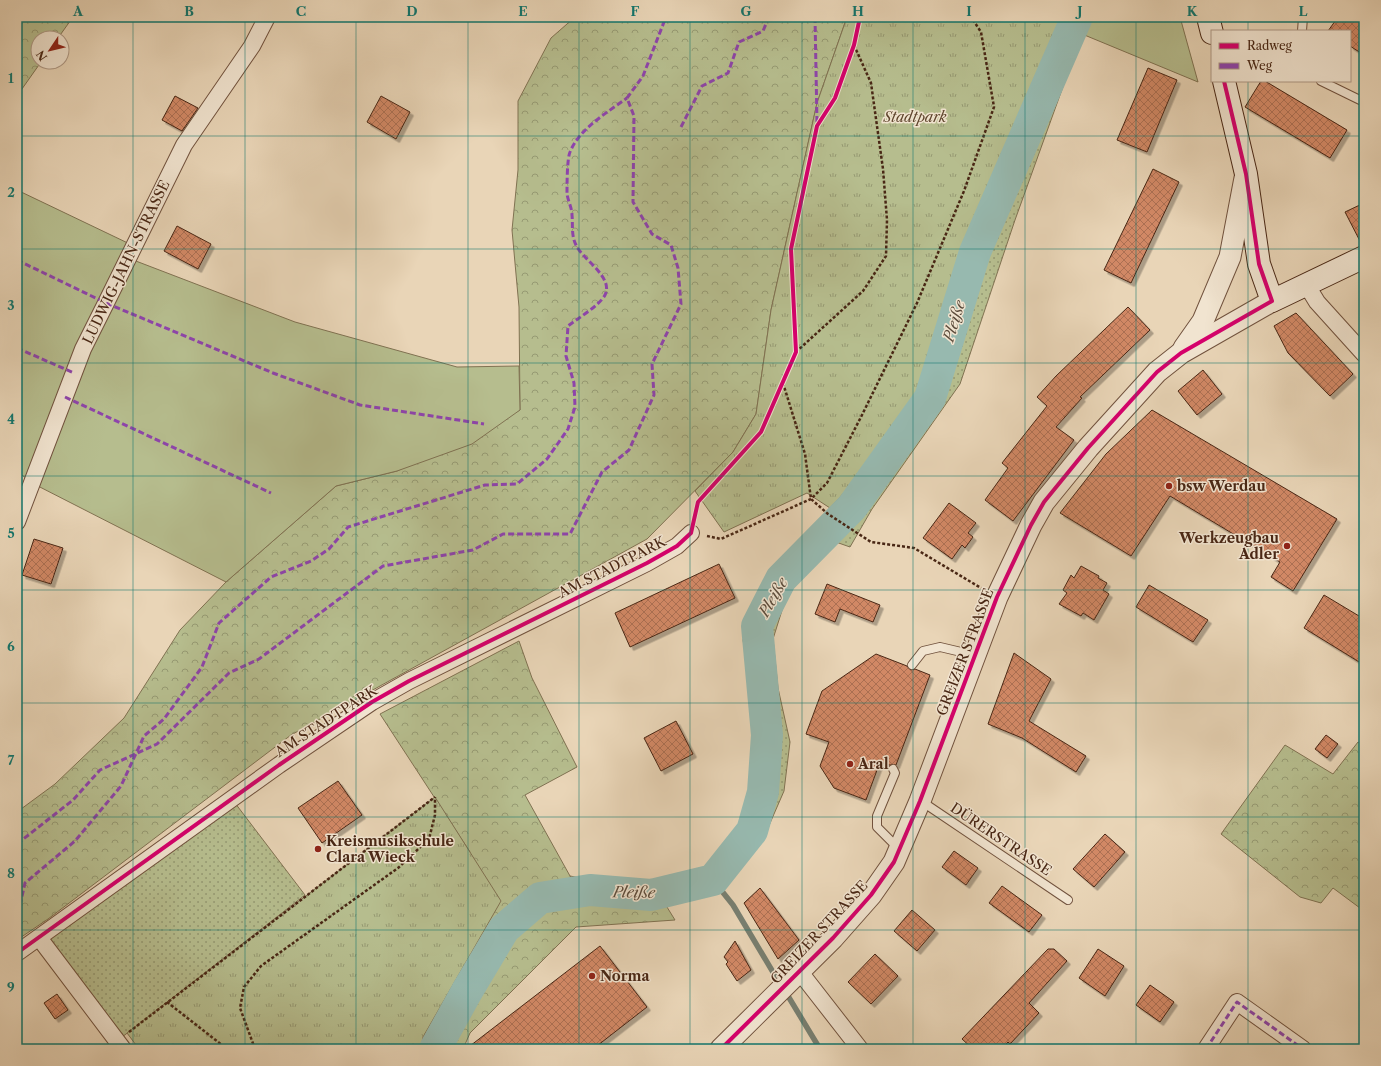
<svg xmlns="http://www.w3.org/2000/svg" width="1381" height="1066" viewBox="0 0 1381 1066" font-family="'Libre Caslon Text',serif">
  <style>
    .grass { fill: url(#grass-dots); stroke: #807252 }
    .forest { fill: url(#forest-crowns); stroke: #807252 }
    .park { fill: url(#park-tufts); stroke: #807252 }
    .garden { fill: #b6bd8e; stroke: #807252 }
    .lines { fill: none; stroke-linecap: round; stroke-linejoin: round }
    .stream { stroke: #787f71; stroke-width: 5.5 }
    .river { stroke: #97b9af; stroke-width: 32 }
    .building { fill: url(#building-cross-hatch); stroke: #492715; filter: url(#shadow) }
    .service-casing { stroke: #71523e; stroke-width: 10 }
    .minor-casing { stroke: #71523e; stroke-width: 18 }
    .tertiary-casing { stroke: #71523e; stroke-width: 23 }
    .secondary-casing { stroke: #492715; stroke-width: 24 }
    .path { stroke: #492715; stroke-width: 2.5; stroke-dasharray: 3 2; stroke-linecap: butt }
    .service { stroke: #f1e4d0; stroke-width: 8 }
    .minor { stroke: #f1e4d0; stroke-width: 16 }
    .tertiary { stroke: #f1e4d0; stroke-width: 21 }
    .secondary { stroke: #f1e4d0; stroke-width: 22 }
    .quiet { stroke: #8e44ad; stroke-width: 3; stroke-dasharray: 6 3; stroke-linecap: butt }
    .cycleway-casing { stroke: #f1e4d0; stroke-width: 6 }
    .cycleway { stroke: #d6006c; stroke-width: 4 }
    .grid { fill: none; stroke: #0f766e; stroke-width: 1; stroke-opacity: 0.55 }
    .poi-dot { fill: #8f2418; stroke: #f1e4d0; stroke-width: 1.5 }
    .labels { text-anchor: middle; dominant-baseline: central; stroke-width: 3; stroke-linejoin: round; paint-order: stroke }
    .park-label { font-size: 14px; font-style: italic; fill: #5f452d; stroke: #f1e4d0 }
    .street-label { font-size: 14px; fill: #492715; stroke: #f1e4d0 }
    .poi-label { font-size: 14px; font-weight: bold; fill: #492715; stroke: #f1e4d0; text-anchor: start }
    .water-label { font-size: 15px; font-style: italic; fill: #5c4c3c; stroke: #f1e4d0 }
    .neatline { fill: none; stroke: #0f766e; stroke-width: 1.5 }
    .grid-label { font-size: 13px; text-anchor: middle; font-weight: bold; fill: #0f766e }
  </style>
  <defs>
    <pattern id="grass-dots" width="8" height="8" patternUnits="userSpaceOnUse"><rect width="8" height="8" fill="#b6bd8e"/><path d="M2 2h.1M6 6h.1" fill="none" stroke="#969a73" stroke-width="1.8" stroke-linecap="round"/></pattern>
    <pattern id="forest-crowns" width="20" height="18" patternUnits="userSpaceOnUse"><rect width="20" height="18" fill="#b6bd8e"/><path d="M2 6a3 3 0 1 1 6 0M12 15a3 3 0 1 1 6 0" fill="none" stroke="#969a73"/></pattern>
    <pattern id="park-tufts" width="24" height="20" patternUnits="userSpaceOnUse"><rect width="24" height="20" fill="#b6bd8e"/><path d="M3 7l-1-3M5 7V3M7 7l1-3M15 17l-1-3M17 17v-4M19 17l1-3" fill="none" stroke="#969a73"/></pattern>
    <pattern id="building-cross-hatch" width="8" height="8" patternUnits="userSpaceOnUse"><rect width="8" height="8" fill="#d18865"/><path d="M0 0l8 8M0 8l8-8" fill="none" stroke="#ac6f52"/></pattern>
    <filter id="shadow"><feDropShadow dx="3.5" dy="3.5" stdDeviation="0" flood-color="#0004"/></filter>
  </defs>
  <rect width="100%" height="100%" fill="#e9d5b7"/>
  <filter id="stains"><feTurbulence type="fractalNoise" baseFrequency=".005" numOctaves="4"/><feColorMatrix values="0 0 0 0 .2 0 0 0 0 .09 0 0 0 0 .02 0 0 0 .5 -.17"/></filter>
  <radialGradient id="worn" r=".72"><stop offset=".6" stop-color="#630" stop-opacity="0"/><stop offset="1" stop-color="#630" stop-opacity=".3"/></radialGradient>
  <!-- grass -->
  <g class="grass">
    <polygon points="1062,17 1091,17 1082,34 1015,220 960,384 872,509 850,547 833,541 802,573 784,604 773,639 778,688 790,742 784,791 764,837 742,866 723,885 715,888 653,901 578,898 570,876 631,887 668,883 711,866 739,833 752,804 757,753 751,687 743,640 759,600 786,558 822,525 830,508 871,463 904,420 922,379 996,177"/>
    <polygon points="235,803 305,895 117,1041 40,939"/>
  </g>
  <!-- forest -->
  <g class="forest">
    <polygon points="17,17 73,17 58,38 38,38 38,62 41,62 17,96"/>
    <polygon points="575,17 847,17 817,103 771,310 756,414 733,452 647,539 291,735 48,919 17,940 17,812 55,784 124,718 180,630 226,582 336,486 397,471 520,410 519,307 512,230 518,170 518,101 551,38"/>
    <polygon points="519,641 532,678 577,767 525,795 570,876 578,897 653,901 662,899 675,920 576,927 470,1033 463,1049 421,1049 470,852 380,714"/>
    <polygon points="1358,742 1364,745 1364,911 1333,888 1321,903 1300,897 1221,834 1285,745 1333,774"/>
  </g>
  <!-- park -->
  <g class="park">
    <polygon points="847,17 1062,17 996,177 922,379 904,420 871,463 830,508 807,493 724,532 695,491 733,452 756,414 771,310 817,103"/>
    <polygon points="435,797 501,901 423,1037 421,1049 139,1049 127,1033"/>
  </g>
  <!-- garden -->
  <g class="garden">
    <polygon points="1091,17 1180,17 1198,82 1082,34"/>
    <polygon points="17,190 134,246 128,258 295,322 457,367 519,366 520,410 472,444 397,471 336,486 226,582 32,483 17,471"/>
  </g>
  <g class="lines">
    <!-- stream -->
    <g class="stream">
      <polyline points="713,880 733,905 780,984"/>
      <polyline points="785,991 820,1049"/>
    </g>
    <!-- river -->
    <polyline class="river" points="435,1049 467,991 504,929 540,898 590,890 651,895 713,880 752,831 763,792 767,735 757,626 781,579 852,507 930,398 975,252 1077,17"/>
  </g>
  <!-- building -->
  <g class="building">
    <polygon points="1338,17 1354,17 1364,23 1364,55 1350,46 1350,31 1328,31"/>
    <polygon points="1148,68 1177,80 1147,152 1117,140"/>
    <polygon points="1261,81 1265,81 1347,130 1330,158 1245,107"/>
    <polygon points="175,96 198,108 182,131 162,120"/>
    <polygon points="381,96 410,112 396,139 367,122"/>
    <polygon points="1153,169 1179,182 1131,283 1104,270"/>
    <polygon points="1364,203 1364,245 1362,245 1345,212"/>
    <polygon points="177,226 211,244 198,269 164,251"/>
    <polygon points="1128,307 1150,330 1080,397 1082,398 1056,427 1074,440 1013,521 985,500 1008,468 1002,463 1047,406 1037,397 1056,376"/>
    <polygon points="1296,313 1353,374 1330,396 1288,353 1274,326"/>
    <polygon points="1203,370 1222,394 1197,415 1178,391"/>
    <polygon points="1152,410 1337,519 1293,591 1271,577 1280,562 1170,496 1131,556 1060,513 1106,454"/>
    <polygon points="949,503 976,523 968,533 973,537 965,548 962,545 952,559 923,538"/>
    <polygon points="34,539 63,548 51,584 22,575"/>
    <polygon points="719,564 735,598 630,647 615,613"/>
    <polygon points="1081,566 1099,576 1098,578 1107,583 1103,590 1109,594 1094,620 1083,613 1081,616 1059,604 1067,593 1063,590 1071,575 1074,578"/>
    <polygon points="827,584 880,605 873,622 840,609 835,622 815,614"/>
    <polygon points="1149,585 1208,620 1193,642 1136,607"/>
    <polygon points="1324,595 1364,619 1364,665 1304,628"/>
    <polygon points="1014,653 1051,679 1029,721 1086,756 1076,772 1022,738 988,724"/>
    <polygon points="876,654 907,666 911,670 915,669 930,675 896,765 889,765 880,762 866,800 834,788 820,766 829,742 806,734 822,691"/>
    <polygon points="676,721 693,754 661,771 644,738"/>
    <polygon points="1326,735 1338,744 1327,758 1315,749"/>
    <polygon points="338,781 362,815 322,843 298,808"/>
    <polygon points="1105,834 1125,852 1094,887 1073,869"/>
    <polygon points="954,851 978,868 966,885 942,867"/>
    <polygon points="1002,886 1042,915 1029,932 989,903"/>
    <polygon points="760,888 799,940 778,959 744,903"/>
    <polygon points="912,910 935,930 917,951 894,931"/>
    <polygon points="735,941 751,970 737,981 726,964 728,962 724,957"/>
    <polygon points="600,946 647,1007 593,1049 466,1049"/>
    <polygon points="1048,949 1054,949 1067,961 1029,1003 1039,1013 1010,1044 1008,1042 1001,1049 973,1049 962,1039"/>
    <polygon points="1098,949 1124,966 1105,996 1079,978"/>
    <polygon points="875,954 898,976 871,1004 848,982"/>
    <polygon points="1150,985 1174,1002 1160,1022 1136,1005"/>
    <polygon points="57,994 68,1010 55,1019 44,1003"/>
  </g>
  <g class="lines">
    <defs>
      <g id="service">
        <polyline points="1302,31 1303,17"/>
        <polyline points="1321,81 1364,102"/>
        <polyline points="912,665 923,651 940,647 974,655"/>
        <polyline points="893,769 895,773 877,816 877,827 899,849"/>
        <polyline points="921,801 1068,900"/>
      </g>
      <g id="minor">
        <polyline points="1306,284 1317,302 1364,354"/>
        <polyline points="17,522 83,349 106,303 184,145 252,46 267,17"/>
        <polyline points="40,939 123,1049"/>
        <polyline points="17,953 279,765 372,702 409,681 647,563 677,546 691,533"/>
        <polyline points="800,972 860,1049"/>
        <polyline points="1206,1049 1237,1002 1303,1049"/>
      </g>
      <g id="tertiary">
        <polyline points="1184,348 1203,321 1230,257 1245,178"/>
        <polyline points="721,1049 833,938 871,895 894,862 920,801 997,597 1031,525 1044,502 1088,448 1157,372 1181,353 1272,301"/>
      </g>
      <g id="secondary">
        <polyline points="1208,17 1212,33"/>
        <polyline points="1224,81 1246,174 1259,264 1272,301 1364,257"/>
      </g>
    </defs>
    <!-- service casing -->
    <use href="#service" class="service-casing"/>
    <!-- minor casing -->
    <use href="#minor" class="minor-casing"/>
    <!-- tertiary casing -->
    <use href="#tertiary" class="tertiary-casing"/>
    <!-- secondary casing -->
    <use href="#secondary" class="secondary-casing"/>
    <!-- path -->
    <g class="path">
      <polyline points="796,352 863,291 886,256 887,220 883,169 871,83 854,45"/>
      <polyline points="783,383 805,454 811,499 828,514 871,542 914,548 981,588"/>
      <polyline points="707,536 721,539 811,499 827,483 862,415 917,303 964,191 994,107 981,32 971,17"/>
      <polyline points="18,932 18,914"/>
      <polyline points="167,1002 227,1049"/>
      <polyline points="129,1032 435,797"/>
      <polyline points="255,1049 240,1008 244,987 261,966 398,868 429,839 435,815 435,797"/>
    </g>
    <!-- service -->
    <use href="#service" class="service"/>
    <!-- minor -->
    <use href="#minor" class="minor"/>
    <!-- tertiary -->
    <use href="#tertiary" class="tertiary"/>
    <!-- secondary -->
    <use href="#secondary" class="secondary"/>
    <!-- quiet -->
    <g class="quiet">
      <polyline points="815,17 817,123"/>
      <polyline points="681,127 702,86 728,73 739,42 763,31 769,17"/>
      <polyline points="17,260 106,303 273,373 360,405 484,424"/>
      <polyline points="17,348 74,373"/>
      <polyline points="65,397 271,493"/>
      <polyline points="17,844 73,800 100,770 157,744 229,673 259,659 383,566 473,550 503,534 570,534 602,472 629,450 654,395 652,364 681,304 678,268 671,245 652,234 633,202 634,116 627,98 643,76 664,22 667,17"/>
      <path d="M18,914L25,883L75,841L121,786L144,736L164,719L202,667L219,623L271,577L311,561L329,549L348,527L485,485L517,484L547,459L568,429L575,407L574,383L566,356L568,326C577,319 600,305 605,295C614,277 582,259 576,245C571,235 573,225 572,215C572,208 568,201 567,194C567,185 567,159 570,152C579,129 608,112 627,98"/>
      <polyline points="1206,1049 1237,1002 1303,1049"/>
    </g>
    <defs>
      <g id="cycleway">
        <polyline points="17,953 279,765 372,702 409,681 647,563 677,546 691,533 698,502 761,432 796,352 791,249 817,126 835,98 854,45 860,17"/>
        <polyline points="721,1049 833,938 871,895 894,862 920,801 997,597 1031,525 1044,502 1088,448 1157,372 1181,353 1272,301 1259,264 1246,174 1224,81"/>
      </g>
    </defs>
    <!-- cycleway casing -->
    <use href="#cycleway" class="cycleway-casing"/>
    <!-- cycleway -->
    <use href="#cycleway" class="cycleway"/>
  </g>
  <!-- grid -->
  <path class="grid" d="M133,17V1049M245,17V1049M356,17V1049M468,17V1049M579,17V1049M690,17V1049M802,17V1049M913,17V1049M1025,17V1049M1136,17V1049M1248,17V31M1248,81V1049M17,136H1364M17,249H1364M17,363H1364M17,476H1364M17,590H1364M17,703H1364M17,817H1364M17,930H1364"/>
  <!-- markers -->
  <g class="poi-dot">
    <circle cx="1169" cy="486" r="4"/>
    <circle cx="1287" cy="546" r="4"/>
    <circle cx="850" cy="764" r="4"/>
    <circle cx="318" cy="849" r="4"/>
    <circle cx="592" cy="976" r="4"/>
  </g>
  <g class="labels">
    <!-- park labels -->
    <g class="park-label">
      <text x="915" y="117">Stadtpark</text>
    </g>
    <!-- street labels -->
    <g class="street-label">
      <text transform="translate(126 262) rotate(-64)">LUDWIG-JAHN-STRASSE</text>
      <text transform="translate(612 567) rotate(-27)">AM STADTPARK</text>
      <text transform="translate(965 652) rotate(-69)">GREIZER STRASSE</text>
      <text transform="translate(326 721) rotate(-33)">AM STADTPARK</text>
      <text transform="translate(1001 839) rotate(34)">DÜRERSTRASSE</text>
      <text transform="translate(819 932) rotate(-47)">GREIZER STRASSE</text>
    </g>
    <!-- poi labels -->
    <g class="poi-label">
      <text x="1177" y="486">bsw Werdau</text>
      <text x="1279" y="538" text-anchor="end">Werkzeugbau<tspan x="1279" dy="16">Adler</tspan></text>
      <text x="858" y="764">Aral</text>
      <text x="326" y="841">Kreismusikschule<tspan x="326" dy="16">Clara Wieck</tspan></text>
      <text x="600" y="976">Norma</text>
    </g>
    <!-- water labels -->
    <g class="water-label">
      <text transform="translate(954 321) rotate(-73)">Pleiße</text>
      <text transform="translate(773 597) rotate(-60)">Pleiße</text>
      <text transform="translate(634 892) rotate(1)">Pleiße</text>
    </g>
  </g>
  <!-- margin -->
  <rect width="1381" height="1066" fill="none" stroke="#e9d5b7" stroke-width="44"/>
  <!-- legend -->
  <rect x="1211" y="30" width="140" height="52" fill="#f1e4d0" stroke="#ae9885"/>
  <rect x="1219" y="43" width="20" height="6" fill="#d6006c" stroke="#ae9885"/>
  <text x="1247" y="50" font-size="12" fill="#492715">Radweg</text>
  <rect x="1219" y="63" width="20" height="6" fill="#8e44ad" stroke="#ae9885"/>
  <text x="1247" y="70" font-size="12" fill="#492715">Weg</text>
  <!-- north arrow -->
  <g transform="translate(50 50) rotate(235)"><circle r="19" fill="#f1e4d0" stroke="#ae9885"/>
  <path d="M0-3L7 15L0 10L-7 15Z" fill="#8f2418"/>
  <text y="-6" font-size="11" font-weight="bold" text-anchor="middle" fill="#492715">N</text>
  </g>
  <rect x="22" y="22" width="1337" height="1022" class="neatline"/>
  <g class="grid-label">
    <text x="78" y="16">A</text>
    <text x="189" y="16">B</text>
    <text x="301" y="16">C</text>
    <text x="412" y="16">D</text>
    <text x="523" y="16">E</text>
    <text x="635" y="16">F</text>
    <text x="746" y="16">G</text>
    <text x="858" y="16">H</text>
    <text x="969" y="16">I</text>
    <text x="1080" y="16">J</text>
    <text x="1192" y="16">K</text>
    <text x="1303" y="16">L</text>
    <text x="11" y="83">1</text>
    <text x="11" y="197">2</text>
    <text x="11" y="310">3</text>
    <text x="11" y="424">4</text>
    <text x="11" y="538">5</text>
    <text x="11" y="651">6</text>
    <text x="11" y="765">7</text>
    <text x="11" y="878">8</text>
    <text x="11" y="992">9</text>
  </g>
  <rect width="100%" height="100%" filter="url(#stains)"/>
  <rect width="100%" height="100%" fill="url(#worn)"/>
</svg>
